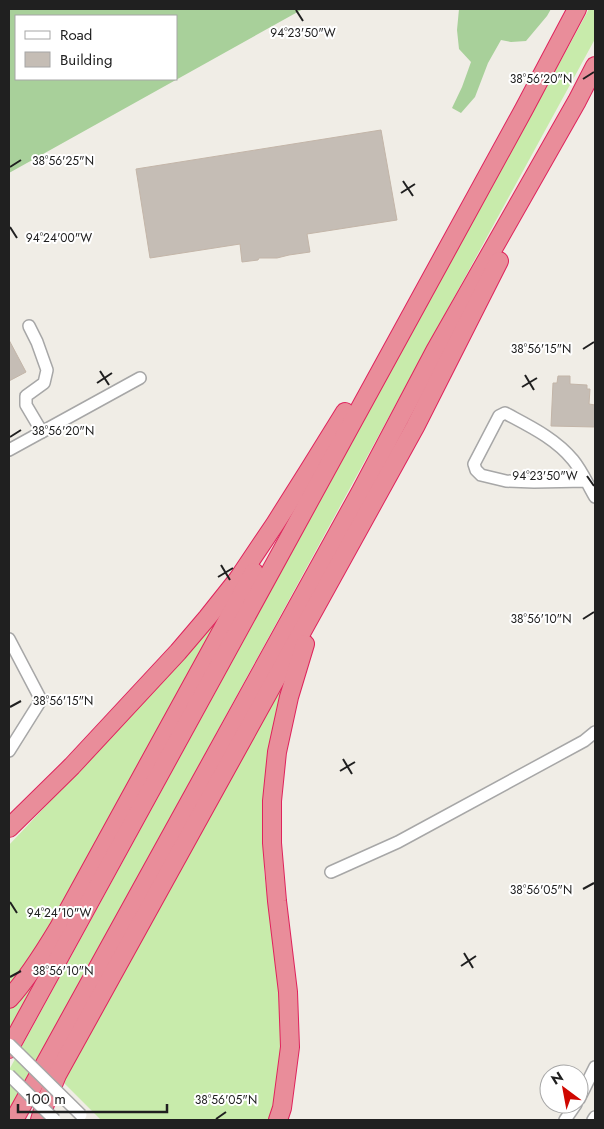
<svg xmlns="http://www.w3.org/2000/svg" width="604" height="1129" viewBox="0 0 604 1129" font-family="Jost,sans-serif">
  <style>
    .grass { fill: #c8ebab }
    .forest { fill: #a8d09a; fill-rule: evenodd }
    .building { fill: #c5bdb5; stroke: #c3b5a8 }
    .lines { fill: none; stroke-linecap: round; stroke-linejoin: round }
    .minor-casing { stroke: #a7a7a7; stroke-width: 14 }
    .highway-casing { stroke: #df235c; stroke-width: 20 }
    .minor { stroke: #fff; stroke-width: 11 }
    .highway { stroke: #e98d9a; stroke-width: 18 }
    .minor-bridge-casing { stroke: #a7a7a7; stroke-width: 14; stroke-linecap: butt }
    .minor-bridge { stroke: #fff; stroke-width: 11 }
    .ticks { fill: none; stroke: #202020; stroke-width: 2 }
    .ticks-label { font-size: 12px; text-anchor: middle; fill: #202020; stroke: #fff; stroke-width: 4; stroke-linejoin: round; paint-order: stroke }
  </style>
  <rect width="100%" height="100%" fill="#f0ede6"/>
  <!-- grass -->
  <g class="grass">
    <polygon points="589,9 595,9 595,39 9,1113 9,1070"/>
    <path d="M224,606L215,625L34,957L9,991V845C83,768 153,686 224,606Z"/>
    <polygon points="292,664 264,828 264,871 278,980 282,1030 281,1066 271,1120 101,1120 62,1081"/>
    <polygon points="37,979 9,1030 9,1010"/>
  </g>
  <!-- forest -->
  <g class="forest">
    <path d="M9,9H303L9,173ZM16,16H176V79H16Z"/>
    <polygon points="459,9 551,9 547,16 526,41 511,42 501,40 488,63 475,97 461,113 452,108 462,87 471,62 459,49 457,30"/>
  </g>
  <!-- building -->
  <g class="building">
    <polygon points="381,130 397,220 307,234 310,252 289,255 277,258 259,258 258,260 242,262 240,244 150,258 136,169"/>
    <polygon points="9,340 26,372 9,381"/>
    <polygon points="558,376 570,376 570,384 587,385 587,389 590,389 589,404 595,405 595,427 551,426 553,383 557,383"/>
  </g>
  <g class="lines">
    <defs>
      <g id="minor">
        <polyline points="29,326 37,342 47,370 44,383 26,396 26,405 42,432"/>
        <polyline points="9,450 140,378"/>
        <path d="M586,481L534,482L506,481L481,475L476,470L474,464L499,416L505,413C529,426 555,438 573,460C582,471 588,485 595,497"/>
        <polyline points="9,639 41,700 9,751"/>
        <polyline points="331,872 398,842 584,741 595,732"/>
        <polyline points="579,1099 595,1067"/>
        <polyline points="565,1120 576,1104"/>
        <polyline points="593,1120 595,1117"/>
      </g>
      <g id="highway">
        <polyline points="9,828 72,766 178,652 207,618 238,579 275,524 309,470 345,412"/>
        <path d="M9,999C28,978 43,954 58,929L254,572"/>
        <polyline points="9,1049 524,109 577,9"/>
        <polyline points="14,1120 361,491 435,351 577,101 595,66"/>
        <polyline points="40,1120 45,1104 57,1075 415,427 499,261"/>
        <polyline points="278,1120 282,1108 290,1047 288,992 277,901 272,843 272,801 277,752 289,697 305,644"/>
      </g>
    </defs>
    <!-- minor casing -->
    <use href="#minor" class="minor-casing"/>
    <!-- highway casing -->
    <use href="#highway" class="highway-casing"/>
    <!-- minor -->
    <use href="#minor" class="minor"/>
    <!-- highway -->
    <use href="#highway" class="highway"/>
    <defs>
      <g id="minor-bridge">
        <polyline points="9,1044 81,1115"/>
        <polyline points="9,1075 55,1120"/>
      </g>
    </defs>
    <!-- minor-bridge casing -->
    <use href="#minor-bridge" class="minor-bridge-casing"/>
    <!-- minor-bridge -->
    <use href="#minor-bridge" class="minor-bridge"/>
  </g>
  <!-- ticks -->
  <path class="ticks" d="M296,10L303,21M583,79L594,72M10,167L21,160M403,181L413,196M401,193L415,184M10,227L17,238M583,349L594,342M100,371L109,385M525,375L534,390M97,383L112,373M522,387L537,378M10,437L21,430M587,476L594,486M221,565L230,580M218,577L233,568M583,619L594,612M10,707L21,701M343,759L352,774M340,771L355,762M583,889L594,883M10,902L17,913M464,953L473,968M461,966L476,956M10,977L21,971M216,1119L226,1112"/>
  <g class="ticks-label">
    <text x="303" y="37">94°23'50"W</text>
    <text x="541" y="83">38°56'20"N</text>
    <text x="63" y="165">38°56'25"N</text>
    <text x="59" y="242">94°24'00"W</text>
    <text x="541" y="353">38°56'15"N</text>
    <text x="63" y="435">38°56'20"N</text>
    <text x="545" y="480">94°23'50"W</text>
    <text x="541" y="623">38°56'10"N</text>
    <text x="63" y="705">38°56'15"N</text>
    <text x="541" y="894">38°56'05"N</text>
    <text x="59" y="917">94°24'10"W</text>
    <text x="63" y="975">38°56'10"N</text>
    <text x="226" y="1104">38°56'05"N</text>
  </g>
  <!-- border -->
  <rect width="604" height="1129" fill="none" stroke="#202020" stroke-width="20"/>
  <!-- legend -->
  <rect x="15" y="15" width="162" height="65" fill="#ffffff" stroke="#a6a6a6"/>
  <rect x="25" y="31" width="25" height="8" fill="#ffffff" stroke="#a6a6a6"/>
  <text x="60" y="40" font-size="15" fill="#202020">Road</text>
  <rect x="25" y="52" width="25" height="15" fill="#c5bdb5" stroke="#a6a6a6"/>
  <text x="60" y="65" font-size="15" fill="#202020">Building</text>
  <!-- north arrow -->
  <g transform="translate(564 1089) rotate(328)"><circle r="24" fill="#ffffff" stroke="#a6a6a6"/>
  <path d="M0-4L9 19L0 12L-9 19Z" fill="#cf0700"/>
  <text y="-8" font-size="14" font-weight="bold" text-anchor="middle" fill="#202020">N</text>
  </g>
  <!-- scale -->
  <path d="M18 1104v8h149v-8" fill="none" stroke="#202020" stroke-width="2.5"/>
  <text x="25" y="1104" font-size="15" fill="#202020" stroke="#ffffff" stroke-width="4" paint-order="stroke">100 m</text>
</svg>
